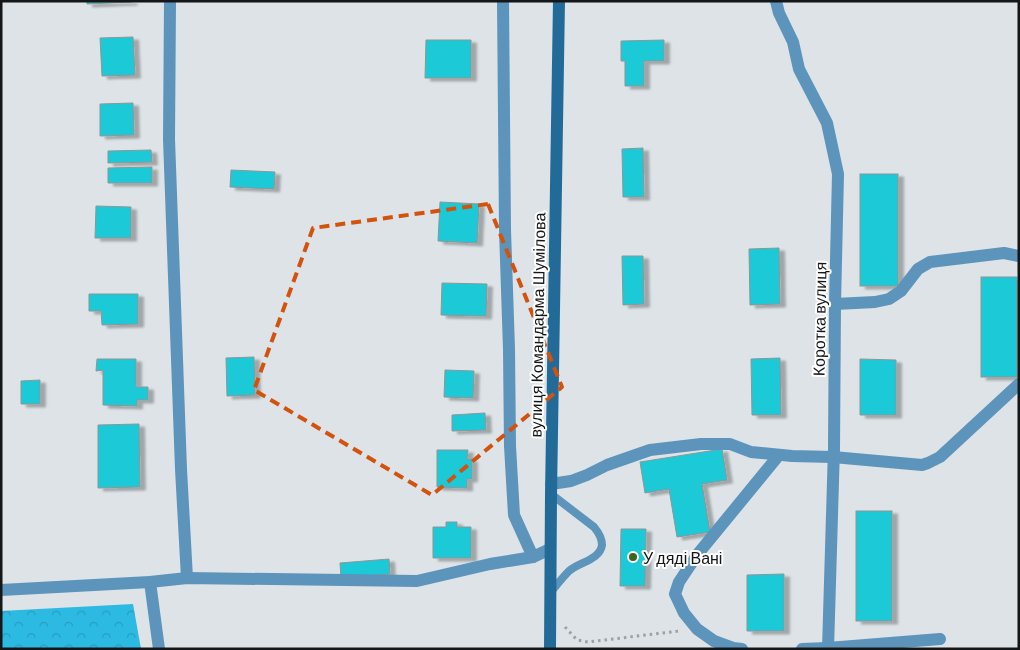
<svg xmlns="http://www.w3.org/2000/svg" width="1020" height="650" viewBox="0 0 1020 650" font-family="Barlow,sans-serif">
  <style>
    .forest { fill: url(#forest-crowns) }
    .building { fill: #1cc9d7; stroke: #8f9596; filter: url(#shadow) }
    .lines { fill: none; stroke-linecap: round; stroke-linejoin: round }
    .path { stroke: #9ca1a3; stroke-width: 3; stroke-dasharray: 2.5 4; stroke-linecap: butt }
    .lane { stroke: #5c94bc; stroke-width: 8 }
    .street { stroke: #5c94bc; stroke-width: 12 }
    .secondary { stroke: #226b99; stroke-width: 12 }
    .marked { fill: none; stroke: #d3520d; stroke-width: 4; stroke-dasharray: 10 6; stroke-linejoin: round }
    .poi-dot { fill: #41641b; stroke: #fff; stroke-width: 2 }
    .labels { text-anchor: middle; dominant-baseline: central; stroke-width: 4; stroke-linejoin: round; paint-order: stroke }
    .street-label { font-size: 16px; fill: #141617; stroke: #fff }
    .poi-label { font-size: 16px; fill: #141617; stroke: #fff; text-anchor: start }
  </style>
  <defs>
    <pattern id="forest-crowns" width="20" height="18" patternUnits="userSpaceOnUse" patternTransform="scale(1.25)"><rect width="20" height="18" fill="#2cb9e2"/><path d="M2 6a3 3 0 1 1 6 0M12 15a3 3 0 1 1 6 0" fill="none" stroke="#269ec1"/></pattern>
    <filter id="shadow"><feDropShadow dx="5.5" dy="3" stdDeviation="1" flood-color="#0004"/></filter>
  </defs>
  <rect width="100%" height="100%" fill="#dde3e6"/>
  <!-- forest -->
  <polygon class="forest" points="133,604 141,649 1,649 1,611"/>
  <!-- building -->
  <g class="building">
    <polygon points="87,1 132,1 132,2 87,4"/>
    <polygon points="133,37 135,75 102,76 100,38"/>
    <polygon points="426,40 471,40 471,78 425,78"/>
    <polygon points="664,40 664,61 644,61 644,86 625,86 625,61 621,61 621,41"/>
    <polygon points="133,103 134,135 100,136 100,104"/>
    <polygon points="643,148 644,197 623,197 622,149"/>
    <polygon points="151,150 152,162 108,163 108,151"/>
    <polygon points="152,167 152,183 108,183 108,168"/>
    <polygon points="231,170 275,172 274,189 230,187"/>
    <rect x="860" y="174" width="38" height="112"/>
    <polygon points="440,202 479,204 477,243 438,241"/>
    <polygon points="96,206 131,207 131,238 95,238"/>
    <polygon points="779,248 780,304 750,305 749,249"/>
    <polygon points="622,256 643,256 644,304 623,305"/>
    <rect x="981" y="277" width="36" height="100"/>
    <polygon points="442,283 487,284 486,316 441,315"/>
    <polygon points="89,294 138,294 138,324 102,325 101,311 89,311"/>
    <polygon points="254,357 255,395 227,396 226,358"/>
    <polygon points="780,358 781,415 752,415 751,359"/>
    <polygon points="97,359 136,359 136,387 148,387 148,400 137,400 137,406 103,405 103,370 96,371"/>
    <polygon points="860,359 896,360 896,415 860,415"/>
    <polygon points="445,370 474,371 473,398 444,397"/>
    <polygon points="40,380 40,404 21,404 21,381"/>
    <polygon points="485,413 486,430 452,431 452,415"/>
    <polygon points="139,424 140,487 98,488 98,425"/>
    <polygon points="722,449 727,480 702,484 710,532 677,537 669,489 645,493 640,462"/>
    <polygon points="437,450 468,450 467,459 472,459 472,479 467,479 467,488 437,487"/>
    <rect x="856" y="511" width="36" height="110"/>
    <polygon points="446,522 457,522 457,527 471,527 471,558 433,558 433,527 446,527"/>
    <polygon points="621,529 646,529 645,586 620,586"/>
    <polygon points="389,559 390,574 341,578 340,563"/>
    <polygon points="784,574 784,631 747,631 747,575"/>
  </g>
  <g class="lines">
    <!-- path -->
    <polyline class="path" points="565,627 577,640 588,642 679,631"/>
    <!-- lane -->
    <path class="lane" d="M550,593C556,586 562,578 569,571C579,562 600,560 602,545C602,538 599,533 594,527L551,494"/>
    <!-- street -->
    <g class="street">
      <polyline points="170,1 169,139 181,469 187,578"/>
      <polyline points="503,1 505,230 509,349 510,446 514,515 533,557"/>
      <polyline points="776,1 779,13 793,42 799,69 827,123 838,174 835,304 834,448 828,649"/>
      <polyline points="835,304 875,302 889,299 901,291 918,269 930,262 1004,253 1019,256"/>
      <polyline points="551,484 571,481 587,475 607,465 650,450 701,444 730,444 751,452 792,456 833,457 922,465 928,463 940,457 1019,384"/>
      <polyline points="150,582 159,649"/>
      <polyline points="1,590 150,582 187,578 417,581 490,564 533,557 550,549"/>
      <polyline points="742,649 733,648 714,641 697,629 684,613 675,594 679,582 697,555 779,455"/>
      <polyline points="802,649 828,648 940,639"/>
    </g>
    <!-- secondary -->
    <polyline class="secondary" points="550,649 551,494 559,1"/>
  </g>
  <!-- marked area -->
  <path class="marked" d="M488,204L562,387L432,495L254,390L313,228Z"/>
  <!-- markers -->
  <circle class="poi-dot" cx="633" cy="557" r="5"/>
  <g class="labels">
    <!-- street labels -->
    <g class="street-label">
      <text transform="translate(819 319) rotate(-89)">Коротка вулиця</text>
      <text transform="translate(537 325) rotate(-89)">вулиця Командарма Шумілова</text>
    </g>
    <!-- poi labels -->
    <g class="poi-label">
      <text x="643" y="557">У дяді Вані</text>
    </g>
  </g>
  <!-- border -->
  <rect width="1020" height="650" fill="none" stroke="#141617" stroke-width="5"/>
</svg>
